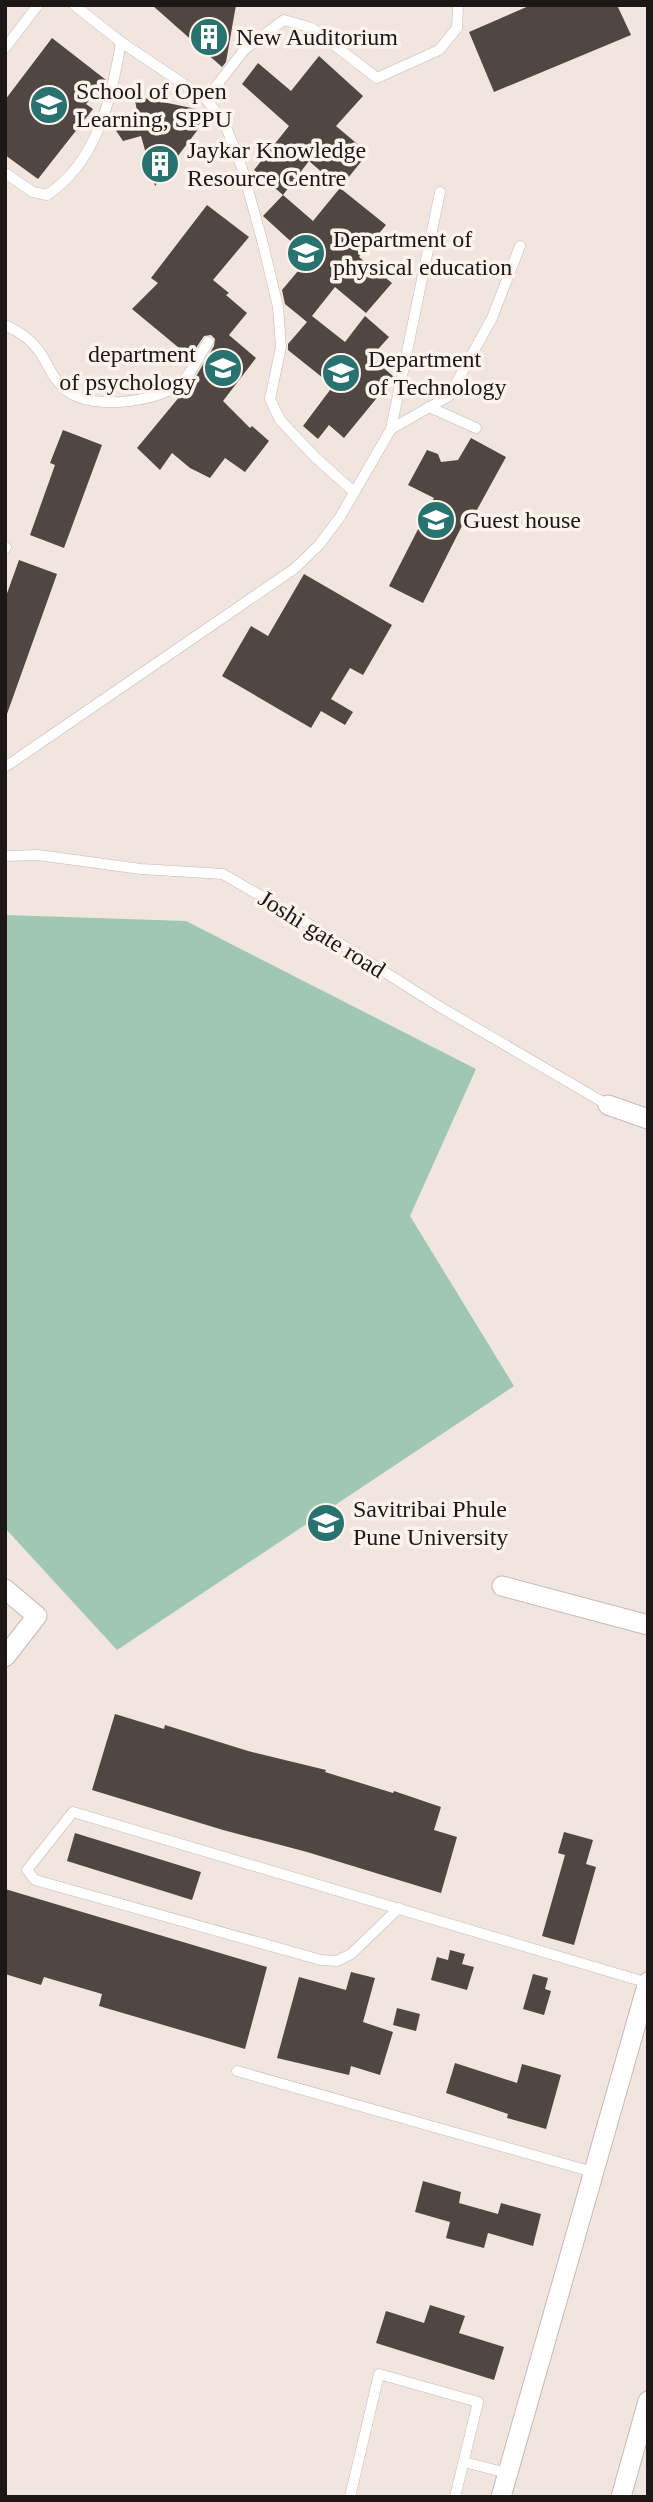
<svg xmlns="http://www.w3.org/2000/svg" width="653" height="2502" viewBox="0 0 653 2502" font-family="Georgia,serif">
  <style>
    .green { fill: #9fc7b3 }
    .building { fill: #504742 }
    .lines { fill: none; stroke-linecap: round; stroke-linejoin: round }
    .lane-casing { stroke: #c5bab5; stroke-width: 11 }
    .street-casing { stroke: #c5bab5; stroke-width: 21 }
    .lane { stroke: #fff; stroke-width: 10 }
    .street { stroke: #fff; stroke-width: 19 }
    .labels { text-anchor: middle; dominant-baseline: central; stroke-width: 7; stroke-linejoin: round; paint-order: stroke }
    .poi-label { font-size: 24px; fill: #1d1817; stroke: #fff3ed; text-anchor: start }
    .street-label { font-size: 24px; fill: #1d1817; stroke: #fff3ed }
  </style>
  <rect width="100%" height="100%" fill="#f1e5e0"/>
  <!-- green -->
  <polygon class="green" points="5,915 186,921 476,1069 410,1216 514,1386 117,1650 5,1528"/>
  <!-- building -->
  <g class="building">
    <polygon points="152,5 236,5 226,62 222,67"/>
    <polygon points="531,5 617,5 631,35 494,92 469,32"/>
    <polygon points="52,38 106,80 86,104 93,109 38,179 5,155 5,100"/>
    <polygon points="319,56 363,96 336,126 368,153 340,188 309,161 283,195 254,170 289,126 242,84 258,63 291,91"/>
    <polygon points="134,96 206,111 209,115 155,186 141,136 123,141 115,129 120,121 138,115"/>
    <polygon points="340,188 386,225 359,257 392,283 366,313 335,287 312,316 345,342 365,316 389,337 371,357 394,377 344,438 329,425 318,439 303,426 333,386 288,350 288,344 307,322 285,304 282,290 309,258 263,216 283,195 313,221"/>
    <polygon points="207,205 249,237 213,280 229,293 226,295 247,313 229,335 256,358 223,401 250,428 252,426 269,441 245,472 225,458 210,478 190,468 172,453 160,470 137,448 195,378 214,346 215,339 211,335 204,336 190,357 132,309 158,283 151,278"/>
    <polygon points="63,430 102,445 64,548 30,535 55,465 50,463"/>
    <polygon points="471,438 506,457 473,517 468,514 423,603 389,586 434,498 408,485 427,450 438,454 441,462 458,460"/>
    <polygon points="19,560 57,574 7,714 5,713 5,599"/>
    <polygon points="304,574 392,625 363,675 350,668 331,699 353,712 345,725 321,711 311,728 222,676 251,626 268,636"/>
    <polygon points="115,1714 164,1729 165,1725 248,1751 326,1770 325,1772 393,1793 394,1791 441,1807 434,1830 457,1837 441,1893 307,1852 223,1830 92,1790"/>
    <polygon points="564,1832 593,1840 586,1864 596,1867 574,1945 542,1936 565,1855 558,1853"/>
    <polygon points="75,1833 201,1872 192,1900 67,1861"/>
    <polygon points="5,1889 267,1967 245,2049 99,2006 102,1994 44,1977 41,1985 5,1974"/>
    <polygon points="450,1950 465,1954 462,1964 474,1967 467,1990 431,1980 437,1957 448,1960"/>
    <polygon points="351,1972 375,1978 363,2022 393,2032 380,2075 351,2066 349,2075 277,2058 299,1977 346,1990"/>
    <polygon points="533,1974 548,1978 545,1989 551,1991 544,2015 523,2009"/>
    <polygon points="397,2008 420,2014 416,2031 393,2025"/>
    <polygon points="455,2063 517,2083 522,2064 561,2075 546,2129 507,2118 508,2114 446,2093"/>
    <polygon points="423,2181 461,2192 459,2203 498,2214 501,2203 541,2214 533,2246 488,2233 484,2248 446,2238 450,2222 415,2212"/>
    <polygon points="430,2305 465,2316 459,2333 504,2347 494,2380 376,2343 386,2311 424,2323"/>
  </g>
  <g class="lines">
    <defs>
      <g id="lane">
        <polyline points="74,5 121,42 206,99 225,124 242,168 262,240 278,307 281,347 270,399 280,420 315,457 354,492"/>
        <polyline points="5,48 38,5"/>
        <polyline points="206,99 245,49 284,20 312,28 377,78 439,50 457,28 458,5"/>
        <path d="M5,173L33,192L47,195C97,162 112,97 121,42"/>
        <path d="M5,325C18,331 31,339 39,351C49,365 52,379 67,391C92,410 157,403 181,383C192,373 200,354 208,342"/>
        <polyline points="429,407 476,428"/>
        <polyline points="391,429 449,396 492,318 520,246"/>
        <polyline points="5,549 6,547"/>
        <polyline points="5,767 294,569 319,545 340,517 391,429 440,192"/>
        <polyline points="5,856 38,855 141,869 223,874 307,923 440,1007 608,1105"/>
        <polyline points="399,1908 351,1954 337,1961 321,1960 35,1880 27,1870 73,1812 648,1983"/>
        <polyline points="237,2071 593,2172"/>
        <polyline points="464,2462 507,2473"/>
        <polyline points="350,2497 379,2374 478,2402 455,2497"/>
      </g>
      <g id="street">
        <polyline points="608,1105 648,1119"/>
        <polyline points="502,1586 648,1625"/>
        <polyline points="5,1589 37,1616 5,1657"/>
        <polyline points="501,2497 648,1982"/>
        <polyline points="621,2497 648,2401"/>
      </g>
    </defs>
    <!-- lane casing -->
    <use href="#lane" class="lane-casing"/>
    <!-- street casing -->
    <use href="#street" class="street-casing"/>
    <!-- lane -->
    <use href="#lane" class="lane"/>
    <!-- street -->
    <use href="#street" class="street"/>
  </g>
  <!-- icons -->
  <defs>
    <symbol id="building-disc" viewBox="-11 -11 22 22"><circle r="9.5" fill="#28726f" stroke="#fff3ed"/><path d="M-4-6H4V6H1V3H-1V6H-4ZM-2.5-4.3h1.7v1.8h-1.7ZM.8-4.3h1.7v1.8H.8ZM-2.5-1h1.7V.8h-1.7ZM.8-1h1.7V.8H.8Z" fill="#fff"/></symbol>
    <symbol id="university-disc" viewBox="-11 -11 22 22"><circle r="9.5" fill="#28726f" stroke="#fff3ed"/><path d="M0-5L7-2L0 1L-7-2ZM-4 1L0 2.5L4 1V4Q0 6-4 4Z" fill="#fff"/></symbol>
  </defs>
  <g fill-rule="evenodd">
    <use href="#building-disc" x="187" y="15" width="44" height="44"/>
    <use href="#university-disc" x="27" y="83" width="44" height="44"/>
    <use href="#building-disc" x="138" y="142" width="44" height="44"/>
    <use href="#university-disc" x="284" y="231" width="44" height="44"/>
    <use href="#university-disc" x="201" y="346" width="44" height="44"/>
    <use href="#university-disc" x="319" y="351" width="44" height="44"/>
    <use href="#university-disc" x="414" y="498" width="44" height="44"/>
    <use href="#university-disc" x="304" y="1501" width="44" height="44"/>
  </g>
  <g class="labels">
    <!-- poi labels -->
    <g class="poi-label">
      <text x="236" y="37">New Auditorium</text>
      <text x="76" y="91">School of Open<tspan x="76" dy="28">Learning, SPPU</tspan></text>
      <text x="187" y="150">Jaykar Knowledge<tspan x="187" dy="28">Resource Centre</tspan></text>
      <text x="333" y="239">Department of<tspan x="333" dy="28">physical education</tspan></text>
      <text x="196" y="354" text-anchor="end">department<tspan x="196" dy="28">of psychology</tspan></text>
      <text x="368" y="359">Department<tspan x="368" dy="28">of Technology</tspan></text>
      <text x="463" y="520">Guest house</text>
      <text x="353" y="1509">Savitribai Phule<tspan x="353" dy="28">Pune University</tspan></text>
    </g>
    <!-- street labels -->
    <g class="street-label">
      <text transform="translate(322 934) rotate(32)">Joshi gate road</text>
    </g>
  </g>
  <!-- border -->
  <rect width="653" height="2502" fill="none" stroke="#1d1817" stroke-width="14"/>
</svg>
